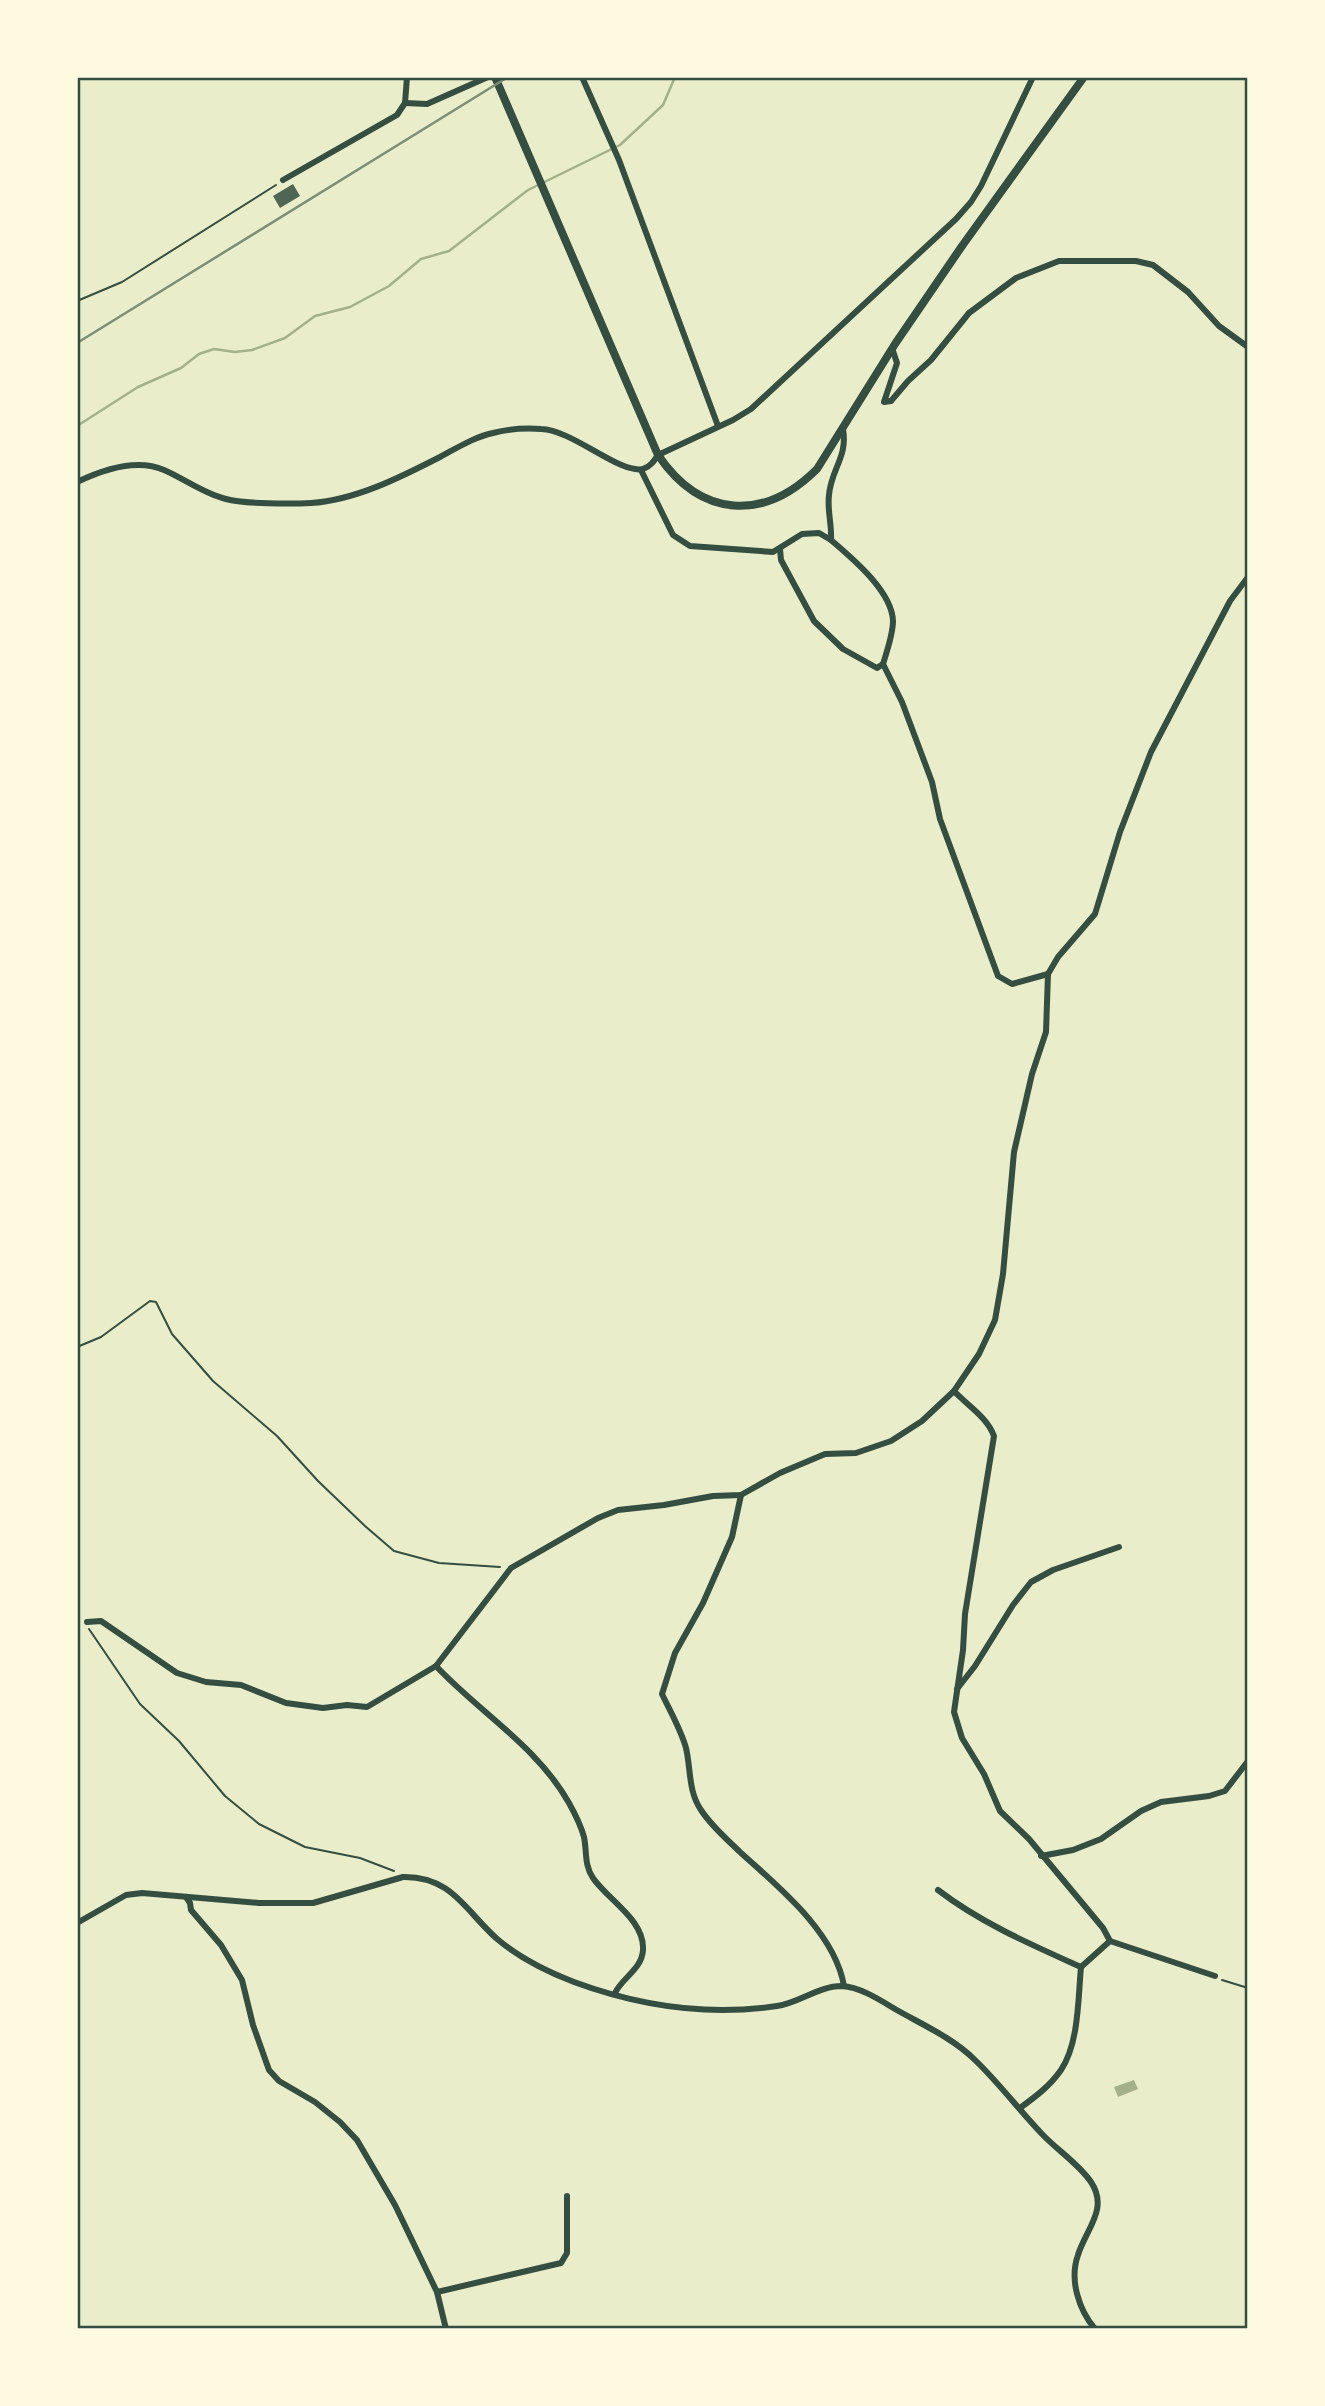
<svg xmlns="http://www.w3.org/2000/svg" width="1325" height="2406" viewBox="0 0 1325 2406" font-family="'Playfair Display',serif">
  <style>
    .water { fill: #a3b18a }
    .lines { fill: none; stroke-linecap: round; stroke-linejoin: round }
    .stream { stroke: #a3b18a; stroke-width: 2.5 }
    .building { fill: #4f6655 }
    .path { stroke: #344e41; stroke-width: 2 }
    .minor { stroke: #344e41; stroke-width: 6 }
    .secondary { stroke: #344e41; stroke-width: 8 }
    .rail { stroke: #7c8e77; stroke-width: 2.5 }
    .neatline { fill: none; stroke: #344e41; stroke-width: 2.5 }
  </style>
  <rect width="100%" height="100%" fill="#e9edc9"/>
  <!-- water -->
  <polygon class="water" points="1134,2080 1138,2089 1118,2097 1114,2087"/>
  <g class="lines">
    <!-- stream -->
    <polyline class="stream" points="77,426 138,387 181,368 199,354 214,349 235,352 252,350 285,338 315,316 350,307 389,286 421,259 449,251 528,190 620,145 663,105 675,77"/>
  </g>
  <!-- building -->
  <polygon class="building" points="293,184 300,196 280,208 273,196"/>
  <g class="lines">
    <!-- path -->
    <g class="path">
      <polyline points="77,301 122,282 276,185"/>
      <polyline points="77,1347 101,1337 150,1301 156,1302 172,1334 213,1381 277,1436 318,1481 365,1526 394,1551 439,1563 500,1567"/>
      <polyline points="89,1629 140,1704 179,1741 225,1796 259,1824 305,1847 360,1858 394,1871"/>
      <polyline points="1222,1980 1248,1988"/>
    </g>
    <!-- minor -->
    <g class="minor">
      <polyline points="582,77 619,160 718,426"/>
      <polyline points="405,103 427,104 488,77"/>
      <polyline points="283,180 397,115 405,103 407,77"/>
      <polyline points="892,348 897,363 884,402 891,401 908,381 931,360 969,313 1016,278 1059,261 1136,261 1153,265 1188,292 1219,326 1248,347"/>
      <path d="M641,470L673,535L690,546L773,552L802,534L819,533L831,540C832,525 827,510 829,495C831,469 848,457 843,429"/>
      <path d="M77,482C102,470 137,458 164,470C185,479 204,494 226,499C244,504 292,504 311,503C356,500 401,477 440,457C457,448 474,437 493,433C508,429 525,428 541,429C573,430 619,474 643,469C650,467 654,461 658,455L733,420L751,409L956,219L971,202L981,186L1033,77"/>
      <path d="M780,549L781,560L814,621L843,649L877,668L883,664C887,651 893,634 893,621C892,591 852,558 831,540"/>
      <polyline points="883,664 902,702 932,782 940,819 998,976 1012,984 1048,974"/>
      <path d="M954,1391C968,1406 987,1417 994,1436L965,1614L963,1650L954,1712L962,1738L984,1774L1000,1811L1029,1839L1103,1928L1110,1941"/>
      <path d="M741,1495L732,1537L703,1603L675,1653L662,1694C670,1711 681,1730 686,1748C691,1769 688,1791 701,1810C712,1827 727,1839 741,1853C780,1888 835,1933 844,1986"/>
      <polyline points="87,1622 101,1621 177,1673 206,1682 241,1685 286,1703 323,1708 347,1705 367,1707 436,1666 511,1568 598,1518 618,1510 664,1505 713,1496 741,1495 780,1473 825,1454 856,1453 891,1441 922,1421 954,1391 979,1354 995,1320 1003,1274 1014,1152 1032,1074 1046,1032 1048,974 1058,957 1095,914 1120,832 1151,752 1230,601 1248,577"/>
      <path d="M436,1666C479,1712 537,1746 569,1803C574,1812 581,1826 584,1837C587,1851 584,1865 593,1878C608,1900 645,1920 643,1950C642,1969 622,1978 615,1993"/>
      <polyline points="957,1689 975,1666 1013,1605 1031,1582 1053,1570 1119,1547"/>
      <polyline points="1041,1856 1073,1850 1101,1839 1141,1811 1161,1802 1209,1796 1225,1791 1248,1761"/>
      <path d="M938,1890C981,1923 1032,1945 1081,1967"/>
      <polyline points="186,1897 190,1903 191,1910 221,1945 242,1980 253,2025 269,2070 279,2081 315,2102 340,2122 357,2140 395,2205 437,2292 446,2329"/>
      <path d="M77,1923L126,1895L142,1893L259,1903H313L403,1877C451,1876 465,1910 496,1938C518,1957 548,1972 574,1982C639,2006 709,2016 777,2006C799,2003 818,1986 842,1986C860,1987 880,2000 895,2009C921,2024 953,2038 975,2060C999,2083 1019,2110 1042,2134C1057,2150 1079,2164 1091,2182C1109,2209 1086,2229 1078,2255C1069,2280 1079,2310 1095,2329"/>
      <polyline points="1110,1941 1215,1976"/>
      <path d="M1020,2108C1035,2097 1050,2086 1061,2070C1079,2043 1078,1999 1081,1967L1110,1941"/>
      <polyline points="437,2292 561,2263 567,2253 567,2196"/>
    </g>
    <!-- secondary -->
    <path class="secondary" d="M495,77L658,455C701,518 764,522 817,469L895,344L962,246L1084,77"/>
    <!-- rail -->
    <polyline class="rail" points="77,343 508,77"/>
  </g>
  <!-- border -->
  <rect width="1325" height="2406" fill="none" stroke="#fefae0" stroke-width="158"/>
  <rect x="79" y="79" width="1167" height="2248" class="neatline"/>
</svg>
